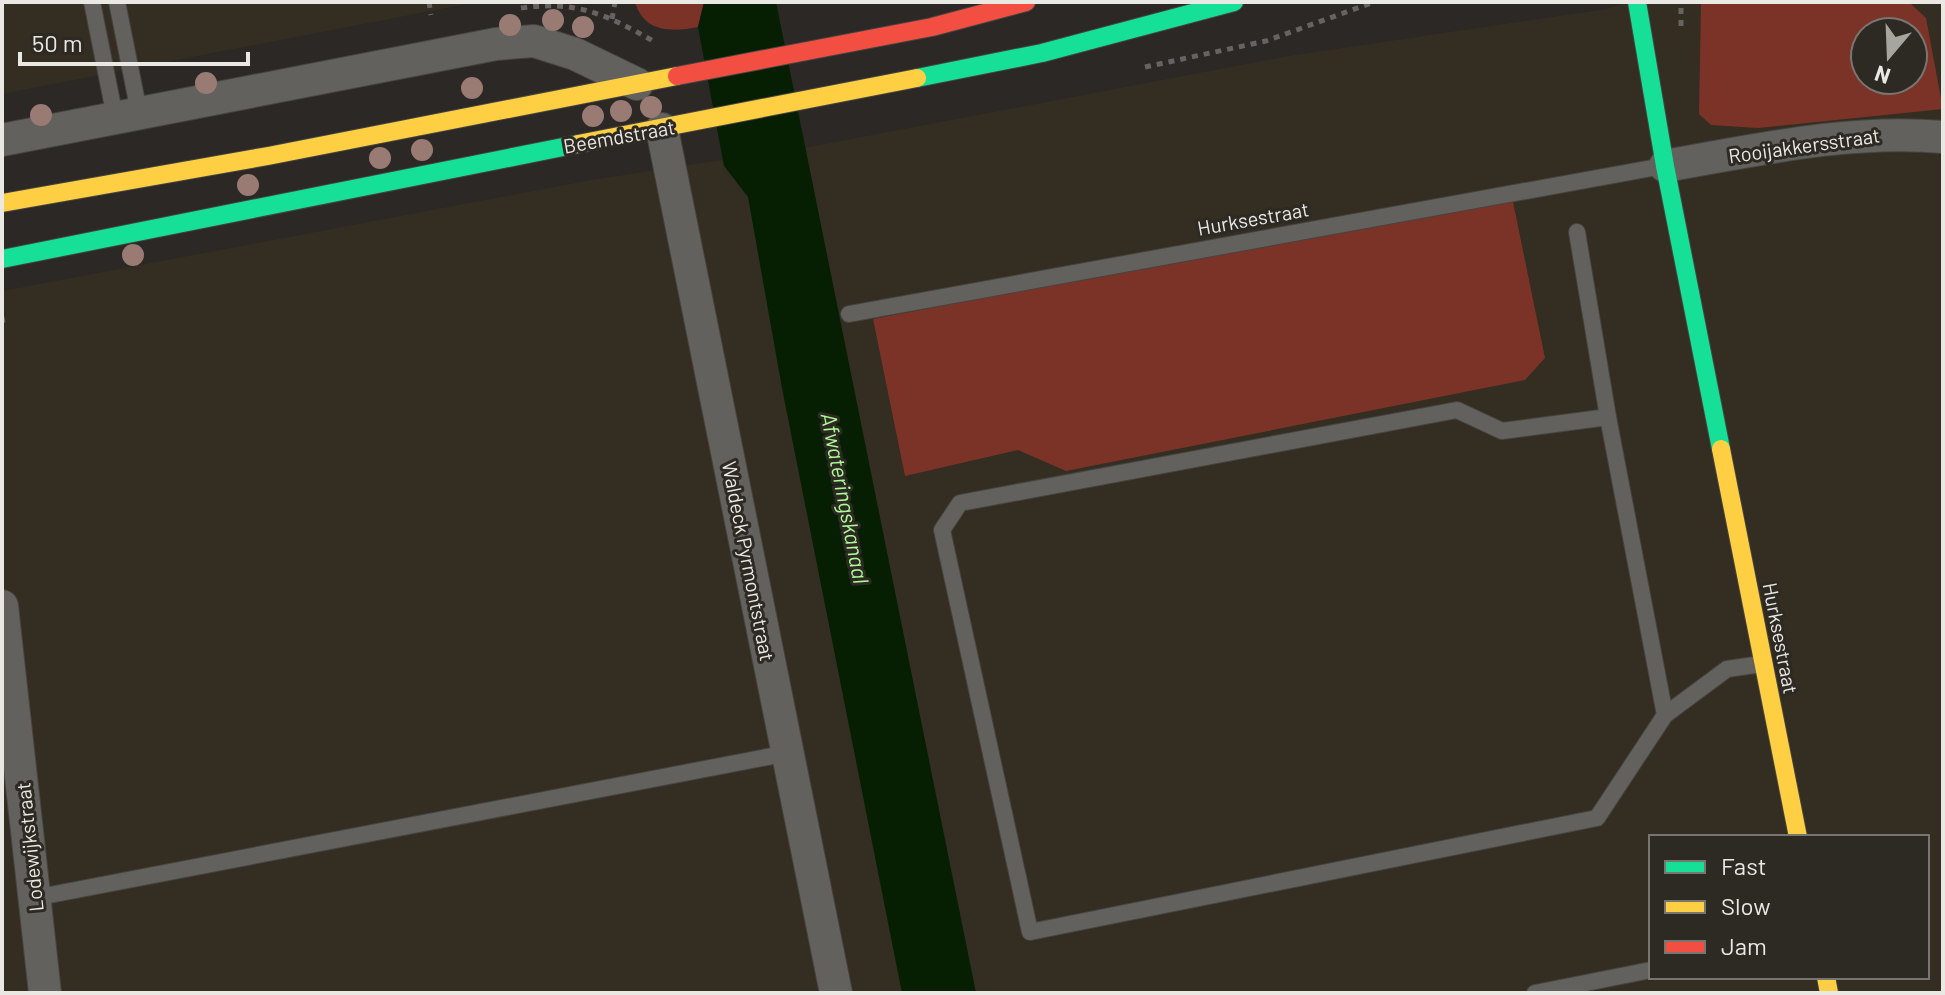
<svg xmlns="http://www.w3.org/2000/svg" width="1945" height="995" viewBox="0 0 1945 995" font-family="Barlow,sans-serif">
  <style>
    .built { fill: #332d22; fill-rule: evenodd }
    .green { fill: #7b3328; fill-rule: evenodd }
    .water { fill: #061f03 }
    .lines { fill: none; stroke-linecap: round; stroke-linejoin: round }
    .lane-casing { stroke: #464441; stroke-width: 18 }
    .street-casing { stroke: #464441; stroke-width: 34 }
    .fast-casing { stroke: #464441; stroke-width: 20 }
    .slow-casing { stroke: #464441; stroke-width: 20 }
    .jam-casing { stroke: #464441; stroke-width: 20 }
    .path { stroke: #666462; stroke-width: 5; stroke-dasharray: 6 6; stroke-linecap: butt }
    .lane { stroke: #62615e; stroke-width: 16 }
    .street { stroke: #62615e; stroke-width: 32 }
    .fast { stroke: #16e098; stroke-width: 18 }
    .slow { stroke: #ffcf43; stroke-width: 18 }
    .jam { stroke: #f24e42; stroke-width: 18 }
    .tree { fill: #997b74 }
    .labels { text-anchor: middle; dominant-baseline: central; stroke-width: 6; stroke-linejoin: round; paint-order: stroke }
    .street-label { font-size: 20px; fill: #eae8e3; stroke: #2d2923 }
    .water-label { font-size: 22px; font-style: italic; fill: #acfb96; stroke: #2d2923 }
  </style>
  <rect width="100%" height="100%" fill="#2b2825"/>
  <!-- built -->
  <g class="built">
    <polygon points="2,2 477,2 2,94"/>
    <path d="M1627,2H1943V993H2V291L591,180L814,146L1288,56L1606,9ZM1865,32H1913V80H1865ZM1651,837H1927V977H1651Z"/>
  </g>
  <!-- green -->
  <g class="green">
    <path d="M635,2H704L698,27C672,32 644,33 635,2Z"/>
    <path d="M1701,2H1909L1926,18L1943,109L1758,128L1711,125L1699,114ZM1913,32V80H1865V32Z"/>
    <polygon points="1512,197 1545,358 1525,380 1066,471 1018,450 905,476 873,319"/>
  </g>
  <!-- water -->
  <polygon class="water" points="704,2 776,2 976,993 902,993 782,388 748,197 724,166 698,27"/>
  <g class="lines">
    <defs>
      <g id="lane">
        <polyline points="92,2 115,117"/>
        <polyline points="117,2 139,112"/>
        <polyline points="1577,232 1608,417"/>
        <polyline points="849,314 1663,166"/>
        <polyline points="1665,715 1608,417 1502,431 1457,410 960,503 942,530 1030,932 1597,818 1665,715 1727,669 1762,664"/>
        <polyline points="34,898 788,753"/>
        <polyline points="1535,993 1651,970"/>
      </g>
      <g id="street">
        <polyline points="662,129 836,993"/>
        <polyline points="2,140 496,44 534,41 575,54 637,84"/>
        <path d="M1665,166C1757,150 1849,129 1943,137"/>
        <polyline points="2,606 45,993"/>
      </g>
      <g id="fast">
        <polyline points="1637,2 1665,166 1721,449"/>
        <polyline points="917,78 1042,53 1234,2"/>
        <polyline points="2,259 578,144"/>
      </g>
      <g id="slow">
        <polyline points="578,144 917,78"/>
        <polyline points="2,203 268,156 677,76"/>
        <polyline points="1721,449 1798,837"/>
        <polyline points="1826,977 1829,993"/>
      </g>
      <polyline id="jam" points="677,76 932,27 1026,2"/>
    </defs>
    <!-- lane casing -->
    <use href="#lane" class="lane-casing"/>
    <!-- street casing -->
    <use href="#street" class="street-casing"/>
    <!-- fast casing -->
    <use href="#fast" class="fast-casing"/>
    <!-- slow casing -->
    <use href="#slow" class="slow-casing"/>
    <!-- jam casing -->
    <use href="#jam" class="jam-casing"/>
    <!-- path -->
    <g class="path">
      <polyline points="429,2 431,15"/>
      <path d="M521,8C578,0 607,15 655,42"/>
      <polyline points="612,19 615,2"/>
      <polyline points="1681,26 1681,2"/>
      <polyline points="1145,67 1266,41 1374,2"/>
      <polyline points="2,317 3,323"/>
    </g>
    <!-- lane -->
    <use href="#lane" class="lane"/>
    <!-- street -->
    <use href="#street" class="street"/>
    <!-- fast -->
    <use href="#fast" class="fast"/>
    <!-- slow -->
    <use href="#slow" class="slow"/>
    <!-- jam -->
    <use href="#jam" class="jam"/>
  </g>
  <!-- trees -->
  <g class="tree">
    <circle cx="553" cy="20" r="11"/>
    <circle cx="510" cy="25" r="11"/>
    <circle cx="583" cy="27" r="11"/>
    <circle cx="206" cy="83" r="11"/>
    <circle cx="472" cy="88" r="11"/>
    <circle cx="651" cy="107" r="11"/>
    <circle cx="621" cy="111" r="11"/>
    <circle cx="41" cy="115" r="11"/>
    <circle cx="593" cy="116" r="11"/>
    <circle cx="422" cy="150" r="11"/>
    <circle cx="380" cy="158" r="11"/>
    <circle cx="248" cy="185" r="11"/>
    <circle cx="133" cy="255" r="11"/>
  </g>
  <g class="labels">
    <!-- street labels -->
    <g class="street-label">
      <text transform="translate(619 136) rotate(-10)">Beemdstraat</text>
      <text transform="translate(1804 145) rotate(-8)">Rooijakkersstraat</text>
      <text transform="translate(1253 218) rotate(-10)">Hurksestraat</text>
      <text transform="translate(749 561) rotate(79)">Waldeck Pyrmontstraat</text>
      <text transform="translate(1781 638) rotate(79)">Hurksestraat</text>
      <text transform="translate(29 847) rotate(-96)">Lodewijkstraat</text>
    </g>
    <!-- water labels -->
    <g class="water-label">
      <text transform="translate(846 498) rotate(79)">Afwateringskanaal</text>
    </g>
  </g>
  <!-- border -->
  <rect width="1945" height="995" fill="none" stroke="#eae8e3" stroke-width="8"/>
  <!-- legend -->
  <rect x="1649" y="835" width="280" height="144" fill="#2d2923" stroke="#797570" stroke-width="2"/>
  <rect x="1665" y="861" width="40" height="12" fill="#16e098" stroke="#797570" stroke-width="2"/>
  <text x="1721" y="875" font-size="24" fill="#eae8e3">Fast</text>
  <rect x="1665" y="901" width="40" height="12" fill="#ffcf43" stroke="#797570" stroke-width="2"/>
  <text x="1721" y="915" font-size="24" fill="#eae8e3">Slow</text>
  <rect x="1665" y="941" width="40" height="12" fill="#f24e42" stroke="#797570" stroke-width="2"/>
  <text x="1721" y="955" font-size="24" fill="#eae8e3">Jam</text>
  <!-- north arrow -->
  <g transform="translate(1889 56) rotate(199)"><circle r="38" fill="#2d2923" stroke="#797570" stroke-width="2"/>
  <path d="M0-6L14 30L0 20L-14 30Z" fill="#a7a5a0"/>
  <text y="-12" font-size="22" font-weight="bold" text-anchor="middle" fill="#eae8e3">N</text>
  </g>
  <!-- scale -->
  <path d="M20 52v12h228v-12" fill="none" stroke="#eae8e3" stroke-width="4"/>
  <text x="32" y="52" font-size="24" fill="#eae8e3" stroke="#2d2923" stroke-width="6" paint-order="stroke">50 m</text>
</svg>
